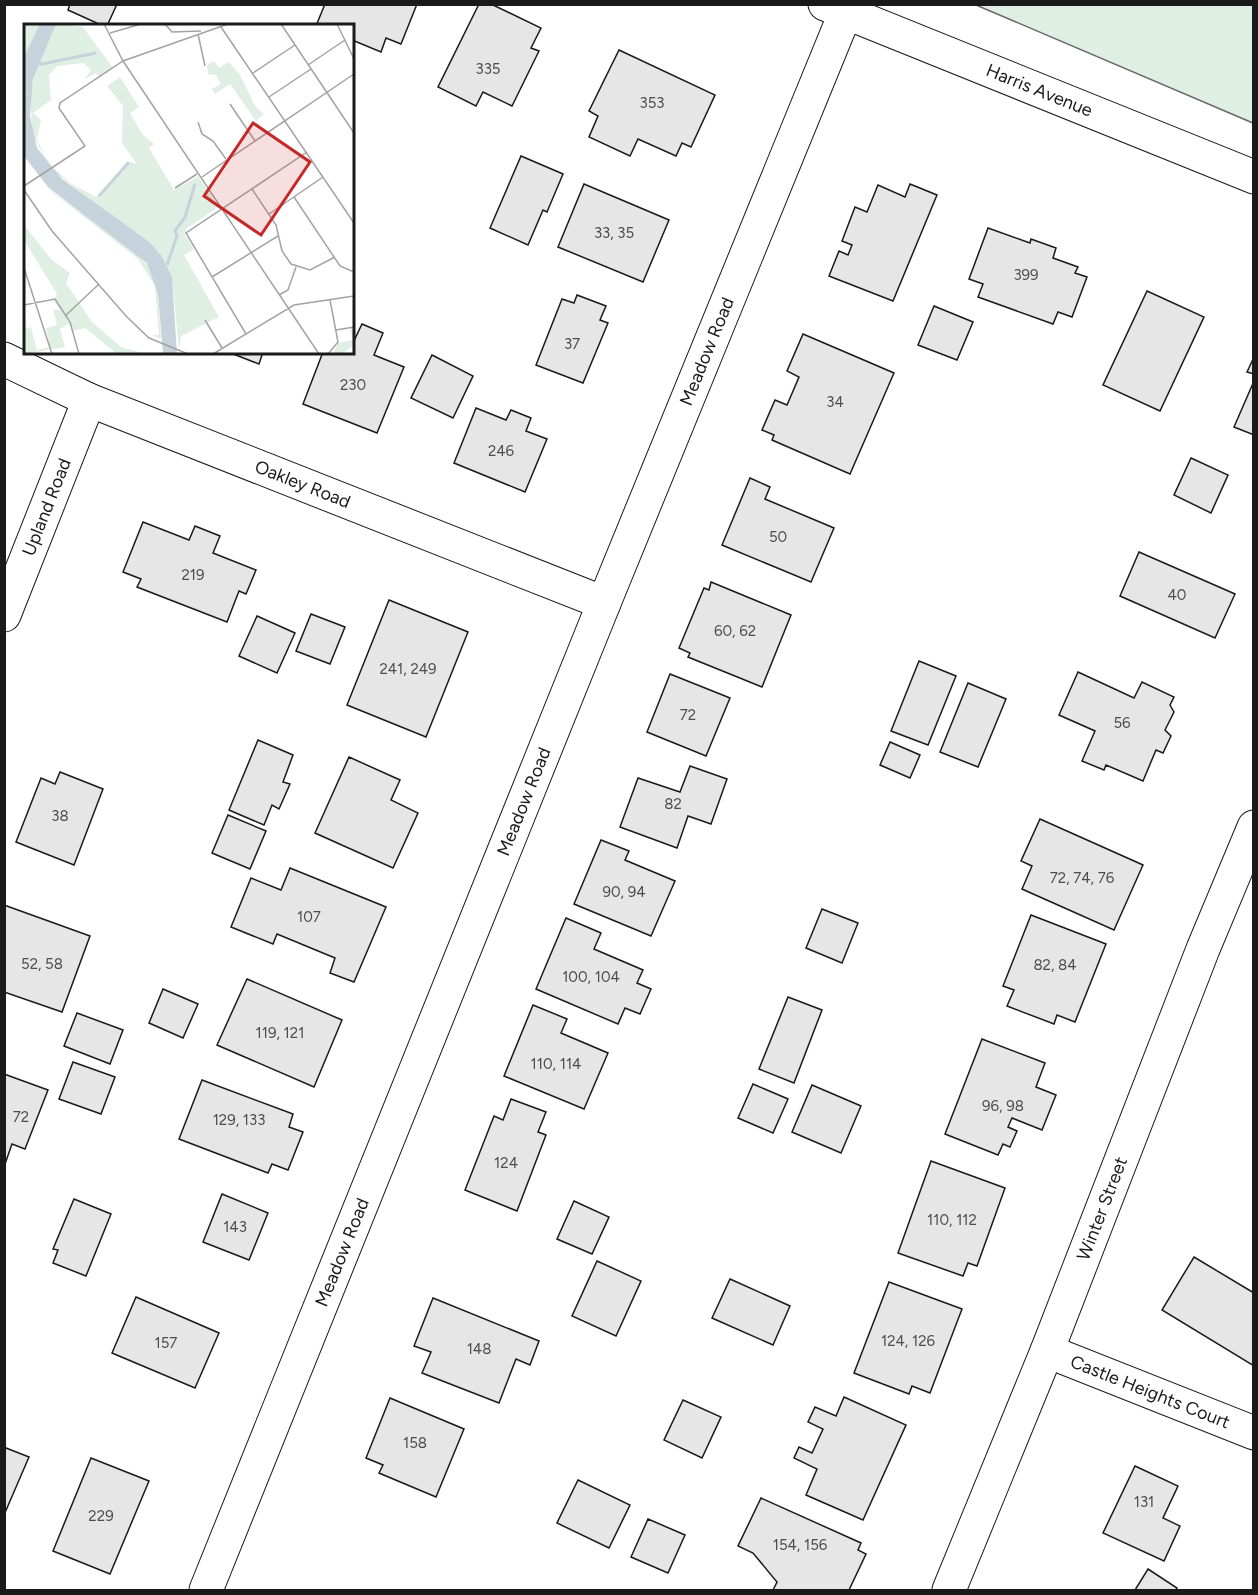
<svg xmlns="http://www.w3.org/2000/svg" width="1258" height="1595" viewBox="0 0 1258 1595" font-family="Figtree,sans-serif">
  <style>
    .green { fill: #e0efe3; stroke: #6a6a6a; stroke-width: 1.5 }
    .building { fill: #e6e6e6; stroke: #1a1a1a; stroke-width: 1.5 }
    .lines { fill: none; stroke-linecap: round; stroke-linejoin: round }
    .minor-casing { stroke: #1a1a1a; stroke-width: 35 }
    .secondary-casing { stroke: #1a1a1a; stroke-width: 35 }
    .minor { stroke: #fff; stroke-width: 33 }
    .secondary { stroke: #fff; stroke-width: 33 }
    .labels { text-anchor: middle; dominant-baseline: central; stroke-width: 4.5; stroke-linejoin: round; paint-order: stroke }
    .number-label { font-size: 15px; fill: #4d4d4d }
    .street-label { font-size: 18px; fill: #1a1a1a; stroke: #fff }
    .inset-river { fill: none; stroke: #c6d2dc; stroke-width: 3 }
    .inset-road { fill: none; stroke: #a3a3a3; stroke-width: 1.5 }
    .view { fill: #c62828; fill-opacity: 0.15; stroke: #c62828; stroke-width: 3 }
    .inset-edge { fill: none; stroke: #1a1a1a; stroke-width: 3 }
  </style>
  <rect width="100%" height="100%" fill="#fff"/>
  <!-- green -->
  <polygon class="green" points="976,5 1253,5 1253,123"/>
  <!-- building -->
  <g class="building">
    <polygon points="70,4 117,4 107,26 99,26 99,24 68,10"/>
    <polygon points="325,4 417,4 401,44 386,38 381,52 352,40 352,26 316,26"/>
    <polygon points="479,4 491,4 541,28 531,48 539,51 512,106 483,92 476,106 438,87"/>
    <polygon points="619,50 715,95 691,147 682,143 676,156 638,139 630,156 589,137 598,116 589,111"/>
    <polygon points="521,156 563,174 547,212 543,210 528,245 490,228"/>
    <polygon points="584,184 669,220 643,282 558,247"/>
    <polygon points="910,184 937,195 893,301 829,276 839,251 848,255 852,245 842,241 855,207 867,212 878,185 905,197"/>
    <polygon points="988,228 1030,243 1031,239 1056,248 1053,258 1078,267 1075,273 1087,277 1072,317 1058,312 1053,324 978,297 983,284 969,279"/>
    <polygon points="1147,291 1204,317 1160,411 1103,385"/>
    <polygon points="577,295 606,306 600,320 608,323 583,383 536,365 562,299 574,303"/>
    <polygon points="934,306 973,322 957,360 918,345"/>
    <polygon points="362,324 383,333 374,355 404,367 377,433 303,404 323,352 352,352 352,345"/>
    <polygon points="803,334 894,373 850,474 772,440 774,435 762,430 775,400 787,405 799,377 787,371"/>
    <polygon points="228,352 263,352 259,364"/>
    <polygon points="432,355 473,376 453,418 411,398"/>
    <polygon points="1254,357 1254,374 1247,372"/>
    <polygon points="1254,381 1254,435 1234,427"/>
    <polygon points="476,408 506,420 511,410 531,418 526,431 547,439 525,492 454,463"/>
    <polygon points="1191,458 1228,475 1211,513 1174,495"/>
    <polygon points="750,478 770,487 765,499 834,528 811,582 722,545"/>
    <polygon points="143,522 189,540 195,526 220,536 213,553 256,570 246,594 239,591 227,622 137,587 141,579 123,572"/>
    <polygon points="1139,552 1235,594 1215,638 1120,596"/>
    <polygon points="711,582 791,615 762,687 688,657 690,653 679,648 704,588 709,590"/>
    <polygon points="389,600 468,632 426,737 347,705"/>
    <polygon points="311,614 345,627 330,664 296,651"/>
    <polygon points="257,616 295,633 277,673 239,656"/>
    <polygon points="919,661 956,676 928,745 891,731"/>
    <polygon points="1078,672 1134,698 1142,682 1174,697 1170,705 1174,712 1165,730 1171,736 1163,753 1156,750 1143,781 1106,765 1104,770 1082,761 1095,731 1059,715"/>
    <polygon points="670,674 730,698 706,756 647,732"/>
    <polygon points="968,683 1006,699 978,767 940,752"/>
    <polygon points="258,740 293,755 283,782 290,784 279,809 272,805 264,825 229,810"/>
    <polygon points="890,742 920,755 910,778 880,765"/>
    <polygon points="349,757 400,780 391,800 418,813 393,868 315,833"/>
    <polygon points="690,766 727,779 711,824 688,816 677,848 620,827 638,778 680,792"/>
    <polygon points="60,772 103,789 74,865 16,842 41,778 55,784"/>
    <polygon points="228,815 266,831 250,869 212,853"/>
    <polygon points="1040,819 1143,865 1114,930 1022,889 1032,866 1021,861"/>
    <polygon points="601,840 629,851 625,860 675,881 651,936 574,904"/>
    <polygon points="290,868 386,907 354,982 330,973 335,958 277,934 273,944 231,927 251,878 281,890"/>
    <polygon points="4,905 90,936 62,1012 4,992"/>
    <polygon points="822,909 858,923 842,963 806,948"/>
    <polygon points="1031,915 1106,944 1075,1022 1057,1015 1054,1024 1007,1006 1014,990 1003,986"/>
    <polygon points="566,918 601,933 594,949 643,970 637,983 651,989 640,1014 625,1008 618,1024 536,989"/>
    <polygon points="247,979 342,1020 314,1087 217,1045"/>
    <polygon points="163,989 198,1004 183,1038 149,1023"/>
    <polygon points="788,997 822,1010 794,1083 759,1069"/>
    <polygon points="533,1005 567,1019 561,1033 608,1053 584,1109 504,1076"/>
    <polygon points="77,1013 123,1030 110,1064 64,1046"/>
    <polygon points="982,1039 1045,1063 1036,1087 1056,1095 1042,1130 1012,1118 1008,1127 1017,1131 1010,1147 1003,1144 998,1155 945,1134"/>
    <polygon points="73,1062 115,1077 101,1114 59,1099"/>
    <polygon points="4,1074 48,1090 25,1149 12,1144 5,1164"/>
    <polygon points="202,1080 293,1114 289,1127 303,1132 288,1170 272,1164 268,1173 179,1139"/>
    <polygon points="753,1084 788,1099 773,1133 738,1118"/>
    <polygon points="812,1085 861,1106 841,1153 792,1132"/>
    <polygon points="511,1099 546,1112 538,1132 546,1135 517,1211 465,1190 494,1116 503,1120"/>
    <polygon points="931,1161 1005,1188 977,1266 968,1263 963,1276 898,1253"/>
    <polygon points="222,1194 268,1213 249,1260 203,1242"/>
    <polygon points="74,1199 111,1214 86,1276 53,1263 58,1250 53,1249"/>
    <polygon points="574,1201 609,1217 592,1254 557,1239"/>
    <polygon points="1194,1257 1254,1293 1254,1366 1162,1310"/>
    <polygon points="597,1261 641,1281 616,1336 572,1316"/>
    <polygon points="730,1279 790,1306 773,1345 712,1318"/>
    <polygon points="889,1282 962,1309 930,1393 912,1386 909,1394 854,1373"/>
    <polygon points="136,1297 219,1333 195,1388 112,1353"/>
    <polygon points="433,1298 539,1341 530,1365 516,1359 499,1403 422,1373 431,1352 414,1346"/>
    <polygon points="844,1397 906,1425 863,1520 806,1495 817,1469 794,1458 799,1447 812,1453 823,1429 808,1422 815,1407 836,1416"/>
    <polygon points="390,1398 464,1429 436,1497 379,1473 383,1465 366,1458"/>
    <polygon points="683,1400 721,1417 702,1458 664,1440"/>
    <polygon points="6,1448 29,1457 4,1515 4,1451"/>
    <polygon points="91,1458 149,1481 110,1574 53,1551"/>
    <polygon points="1135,1466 1178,1486 1163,1518 1180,1526 1164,1561 1103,1533"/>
    <polygon points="578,1480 630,1505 609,1548 557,1523"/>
    <polygon points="761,1498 861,1543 858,1550 866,1554 849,1590 773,1590 777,1582 753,1553 738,1546"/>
    <polygon points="648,1519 685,1535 668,1573 631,1557"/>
    <polygon points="1148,1569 1177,1588 1176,1590 1135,1590"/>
  </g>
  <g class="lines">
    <defs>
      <g id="minor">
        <path id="s1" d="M4,359L89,400L604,603"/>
        <path id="s2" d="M4,615L89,400"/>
        <path id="s3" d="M1047,1351L1254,1433"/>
        <path id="s4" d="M206,1590L604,603L849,4"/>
      </g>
      <g id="secondary">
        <path id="s5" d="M825,4L1254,177"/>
        <path id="s6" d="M949,1590L1047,1351L1203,949L1254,827"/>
      </g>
    </defs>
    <!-- minor casing -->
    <use href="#minor" class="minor-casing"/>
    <!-- secondary casing -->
    <use href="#secondary" class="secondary-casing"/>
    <!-- minor -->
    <use href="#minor" class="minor"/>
    <!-- secondary -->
    <use href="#secondary" class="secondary"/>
  </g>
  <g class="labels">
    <!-- number labels -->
    <g class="number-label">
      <text x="488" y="69">335</text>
      <text x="652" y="103">353</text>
      <text x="614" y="233">33, 35</text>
      <text x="1026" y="275">399</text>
      <text x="572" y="344">37</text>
      <text x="353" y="385">230</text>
      <text x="835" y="402">34</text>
      <text x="501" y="451">246</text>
      <text x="778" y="537">50</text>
      <text x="193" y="575">219</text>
      <text x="1177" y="595">40</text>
      <text x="735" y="631">60, 62</text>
      <text x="408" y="669">241, 249</text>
      <text x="688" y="715">72</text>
      <text x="1122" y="723">56</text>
      <text x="673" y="804">82</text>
      <text x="60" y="816">38</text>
      <text x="1082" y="878">72, 74, 76</text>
      <text x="624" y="892">90, 94</text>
      <text x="309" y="917">107</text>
      <text x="42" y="964">52, 58</text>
      <text x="1055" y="965">82, 84</text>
      <text x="591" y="977">100, 104</text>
      <text x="280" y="1033">119, 121</text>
      <text x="556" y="1064">110, 114</text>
      <text x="1003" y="1106">96, 98</text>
      <text x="21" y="1117">72</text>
      <text x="239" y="1120">129, 133</text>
      <text x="506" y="1163">124</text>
      <text x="952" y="1220">110, 112</text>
      <text x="235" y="1227">143</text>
      <text x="908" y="1341">124, 126</text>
      <text x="166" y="1343">157</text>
      <text x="479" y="1349">148</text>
      <text x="415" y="1443">158</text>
      <text x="1144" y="1502">131</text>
      <text x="101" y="1516">229</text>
      <text x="800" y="1545">154, 156</text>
    </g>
    <!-- street labels -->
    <g class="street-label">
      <text stroke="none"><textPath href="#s5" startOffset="231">Harris Avenue</textPath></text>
      <text stroke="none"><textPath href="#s4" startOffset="1336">Meadow Road</textPath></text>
      <text stroke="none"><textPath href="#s1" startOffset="324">Oakley Road</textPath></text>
      <text stroke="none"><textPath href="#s2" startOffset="116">Upland Road</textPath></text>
      <text stroke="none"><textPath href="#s4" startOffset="850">Meadow Road</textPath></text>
      <text stroke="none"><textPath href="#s6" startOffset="411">Winter Street</textPath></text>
      <text stroke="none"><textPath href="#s4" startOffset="364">Meadow Road</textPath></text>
      <text stroke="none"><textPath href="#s3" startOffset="111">Castle Heights Court</textPath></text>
    </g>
  </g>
  <!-- overview -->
  <g transform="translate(24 24)">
    <rect width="330" height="330" fill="#fff"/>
    <path d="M0,0H17L0,35ZM32,0L59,3L89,44L76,53L72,49L61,55L67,46L60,39L33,42L25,51L27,76L9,89L17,96L13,115L25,141L9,111L6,78L12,40ZM190,37L195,44L205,38L216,51L231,82L240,90L232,97L206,60L191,70L188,65L197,60L192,51L184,50L183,41ZM96,53L115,83L106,89L118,110L130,120L125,124L150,166L174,152L194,183L162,205L161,211L170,225L160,231L195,293L157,312L155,327L149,263L135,228L29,147L31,145L46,159L72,173L107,138L113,140L98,119L99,82L83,62ZM13,156L110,227L126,243L134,270L137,315L128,311H135L131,262L114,235ZM0,201L28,236L46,249L42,259L67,297L97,323L122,330H93L61,304L49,307L45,300L36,305L41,323L0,330V305L7,303L13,326L26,323L22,304L33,301L29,286H36L30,277L33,270L0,216ZM326,304H330V321L318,330H309L314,319L329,316Z" fill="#e0efe3"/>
    <path d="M16,0H32L9,55L6,92L13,124L38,155L124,217L137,231L148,253L153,330H139L134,270L123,239L24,163L0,132V33Z" fill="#c6d2dc"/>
    <path class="inset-river" d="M12,38L18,40L72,29M75,172L105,138M143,241L153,212L151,207L161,193L171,160"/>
    <path class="inset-road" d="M80,0L99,37L295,330M141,0L148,8L177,7M257,0L330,109M313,0L330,35M197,3L330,199M86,9L117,0M174,10L181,42M284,41L321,16M229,49L271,21M245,73L287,45M206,80L231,117M174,98L178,110L189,117L202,135M178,153L330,50M0,162L61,122L35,84L36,79L99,37L204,0M151,164L173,150M228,165L252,201L258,227L267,240L286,246L311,233M0,166L28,207L102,292L125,314L164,330M270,173L316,242L330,248M245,190L299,153M0,244L28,330M188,253L254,212M255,271L264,266L272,243M0,281L31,275L46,298L55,330M41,292L74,261M181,296L198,324M312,306L330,303M222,310L162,209L283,128M189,330L270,281L330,272M304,330L314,318L306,276"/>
    <path class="view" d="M229,99L286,138L237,211L180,172Z"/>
    <rect width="330" height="330" class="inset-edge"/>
  </g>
  <!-- border -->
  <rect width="1258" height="1595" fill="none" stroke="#1a1a1a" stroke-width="12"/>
</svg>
